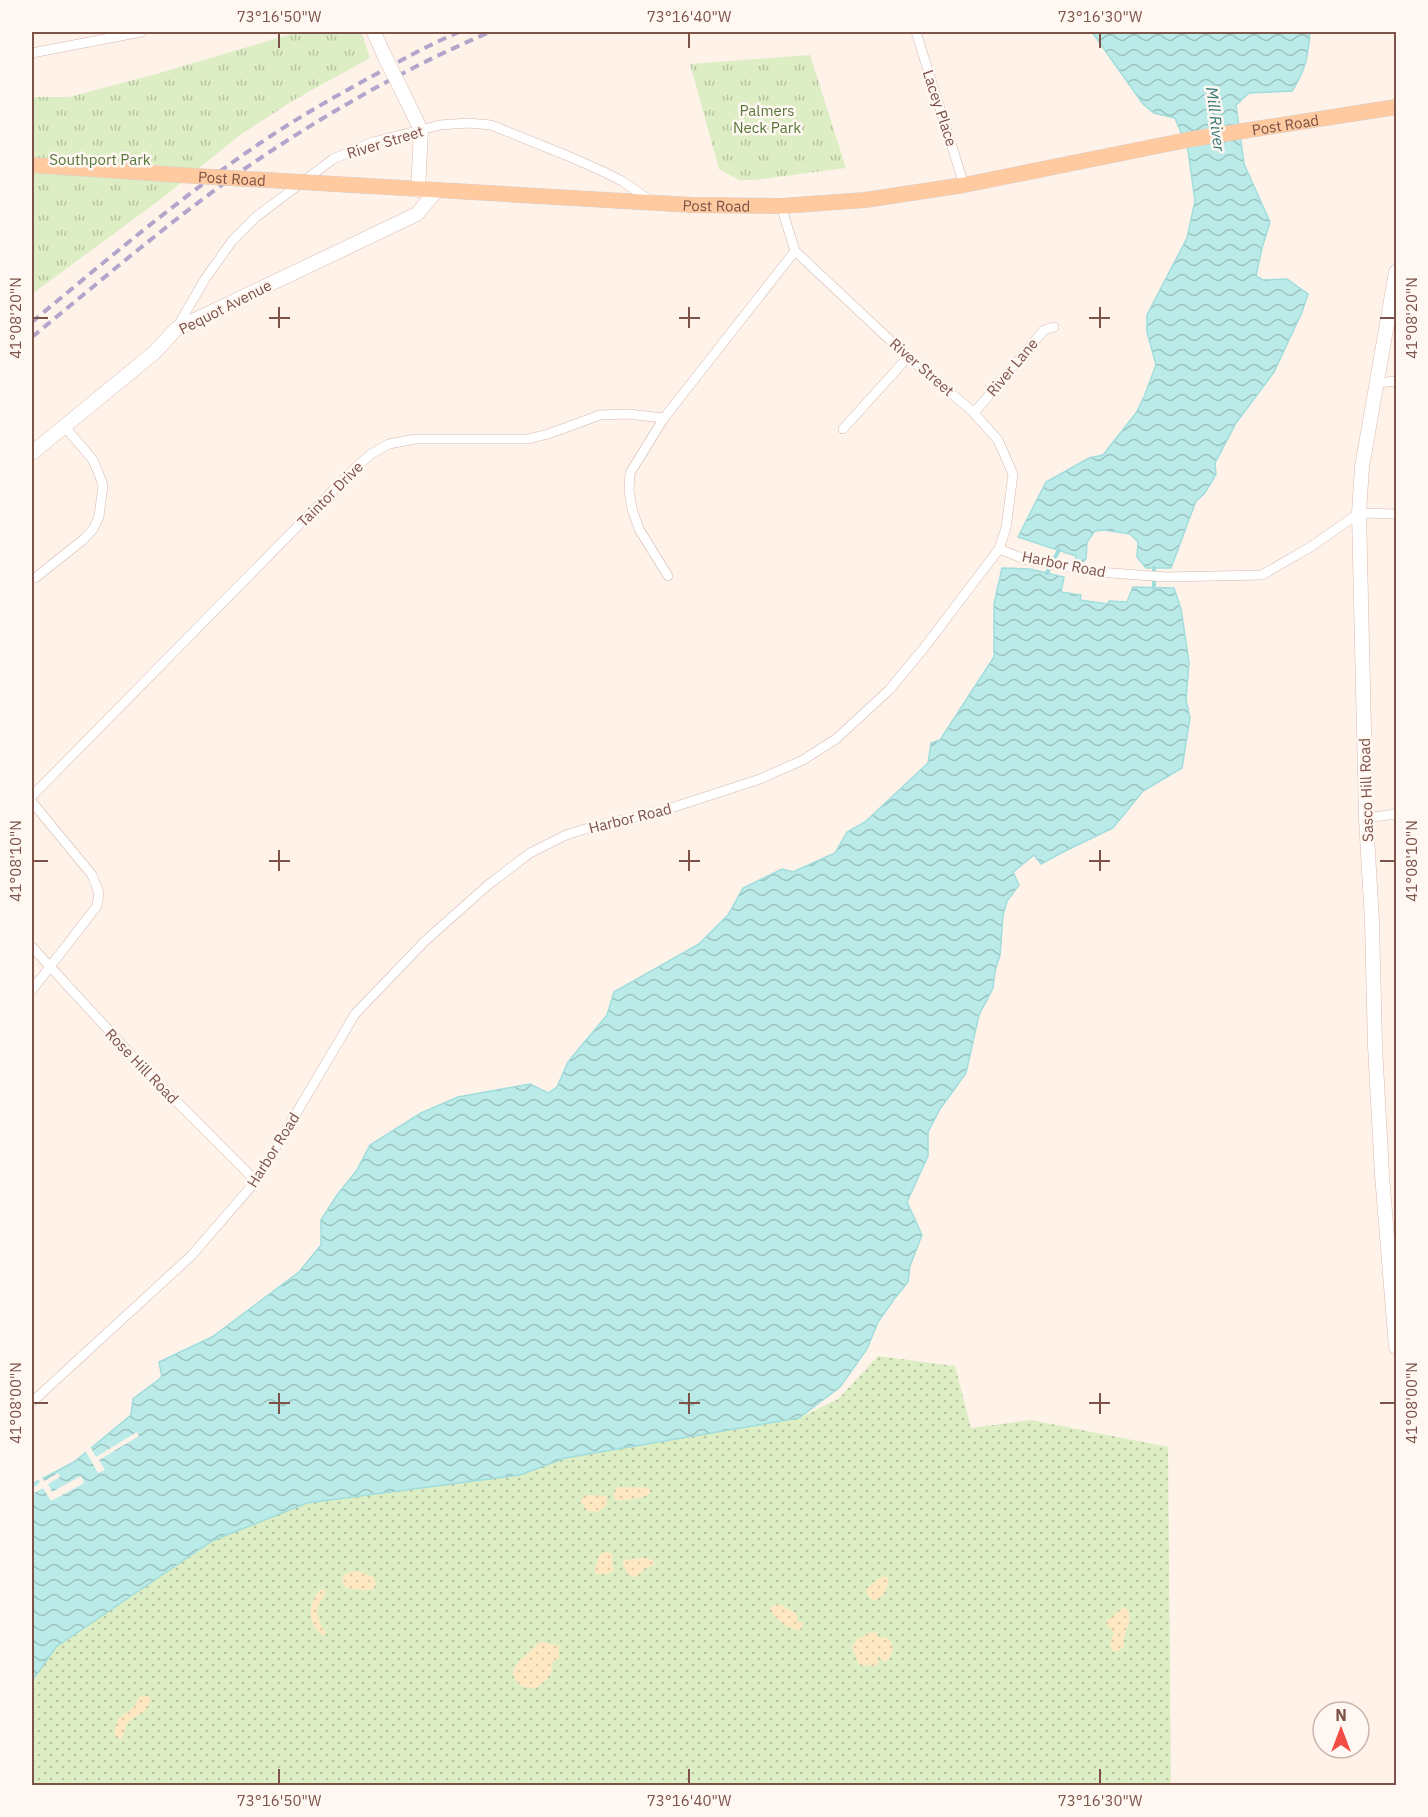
<svg xmlns="http://www.w3.org/2000/svg" width="1428" height="1817" viewBox="0 0 1428 1817" font-family="'IBM Plex Sans',sans-serif">
  <style>
    .grass { fill: url(#grass-dots) }
    .sand { fill: url(#sand-dots) }
    .park { fill: url(#park-tufts) }
    .water { fill: url(#water-waves); stroke: #a0dddc; stroke-width: 1.5 }
    .pier { fill: #fef2e9 }
    .lines { fill: none; stroke-linecap: round; stroke-linejoin: round }
    .stream { stroke: #a0dddc; stroke-width: 4 }
    .street-casing { stroke: #d5b9b0; stroke-width: 10 }
    .secondary-casing { stroke: #dabaaf; stroke-width: 15 }
    .primary-casing { stroke: #dacfcc; stroke-width: 16 }
    .street { stroke: #fff; stroke-width: 9 }
    .secondary { stroke: #fff; stroke-width: 14 }
    .primary { stroke: #ffca9f; stroke-width: 15 }
    .rail { stroke: #b2a5cb; stroke-width: 4; stroke-dasharray: 9 6; stroke-linecap: butt }
    .secondary-bridge-casing { stroke: #dabaaf; stroke-width: 15; stroke-linecap: butt }
    .primary-bridge-casing { stroke: #dacfcc; stroke-width: 16; stroke-linecap: butt }
    .secondary-bridge { stroke: #fff; stroke-width: 14 }
    .primary-bridge { stroke: #ffca9f; stroke-width: 15 }
    .ticks { fill: none; stroke: #7c5249; stroke-width: 2 }
    .labels { text-anchor: middle; dominant-baseline: central; stroke-width: 5; stroke-linejoin: round; paint-order: stroke }
    .street-label { font-size: 15px; fill: #7c5249; stroke: #fff7f1 }
    .park-label { font-size: 15px; fill: #57773b; stroke: #fff7f1 }
    .water-label { font-size: 16px; font-style: italic; fill: #387b7a; stroke: #fff7f1 }
    .neatline { fill: none; stroke: #7c5249; stroke-width: 2 }
    .ticks-label { font-size: 15px; text-anchor: middle; fill: #7c5249 }
  </style>
  <defs>
    <pattern id="grass-dots" width="8" height="8" patternUnits="userSpaceOnUse" patternTransform="scale(1.5)"><rect width="8" height="8" fill="#ddeec5"/><path d="M2 2h.1M6 6h.1" fill="none" stroke="#b8c3a2" stroke-width="1.8" stroke-linecap="round"/></pattern>
    <pattern id="sand-dots" width="8" height="8" patternUnits="userSpaceOnUse" patternTransform="scale(1.5)"><rect width="8" height="8" fill="#ffe7c2"/><path d="M2 2h.1M6 6h.1" fill="none" stroke="#dec8a8" stroke-width="1.8" stroke-linecap="round"/></pattern>
    <pattern id="park-tufts" width="24" height="20" patternUnits="userSpaceOnUse" patternTransform="scale(1.5)"><rect width="24" height="20" fill="#ddeec5"/><path d="M3 7l-1-3M5 7V3M7 7l1-3M15 17l-1-3M17 17v-4M19 17l1-3" fill="none" stroke="#b8c3a2"/></pattern>
    <pattern id="water-waves" width="16" height="10" patternUnits="userSpaceOnUse" patternTransform="scale(1.5)"><rect width="16" height="10" fill="#bbebe9"/><path d="M0 5q4-4 8 0t8 0" fill="none" stroke="#9dc1bf"/></pattern>
  </defs>
  <rect width="100%" height="100%" fill="#fef2e9"/>
  <!-- grass -->
  <polygon class="grass" points="878,1356 955,1366 971,1428 1031,1420 1168,1447 1171,1785 32,1786 32,1681 56,1647 213,1541 307,1503 519,1475 565,1458 799,1418 838,1399"/>
  <!-- sand -->
  <g class="sand">
    <path d="M621,1487C631,1489 641,1485 650,1489C650,1490 651,1492 650,1493C647,1498 621,1501 615,1500L614,1492L616,1488Z"/>
    <polygon points="588,1495 607,1496 606,1506 597,1512 587,1511 581,1502 582,1498"/>
    <path d="M606,1552L612,1554V1564L614,1571C608,1574 600,1576 594,1572L600,1554Z"/>
    <path d="M644,1558L653,1560L654,1565L646,1568L636,1577C628,1577 624,1569 623,1562L624,1560Z"/>
    <path d="M356,1571L372,1576L376,1583L374,1589L365,1590L346,1588C337,1578 346,1572 356,1571Z"/>
    <path d="M883,1576L888,1578C889,1587 882,1601 872,1600L866,1592L867,1588Z"/>
    <path d="M321,1589L325,1590V1595C313,1607 317,1621 326,1633L324,1636C307,1625 307,1603 321,1589Z"/>
    <path d="M776,1604L785,1606V1610L787,1608L796,1614L798,1619L796,1622H801L803,1624L801,1630C790,1631 775,1619 770,1609Z"/>
    <path d="M1124,1607L1129,1611V1622L1124,1637V1647L1118,1651H1113L1110,1645L1114,1632L1106,1624L1107,1620C1115,1617 1117,1611 1124,1607Z"/>
    <path d="M871,1632L877,1633L878,1638C893,1634 896,1650 888,1660L883,1661L876,1653L879,1660L877,1666L859,1665L852,1647L858,1639Z"/>
    <path d="M542,1642L559,1646V1659L552,1662C552,1677 548,1679 536,1688C529,1688 522,1688 517,1682C503,1666 532,1654 538,1643Z"/>
    <path d="M141,1695L149,1697L151,1699C145,1718 135,1713 127,1724C124,1729 124,1734 122,1739H119L114,1733L118,1719L133,1708Z"/>
  </g>
  <!-- park -->
  <g class="park">
    <polygon points="298,32 361,32 370,58 294,100 240,135 161,199 32,294 32,97 69,97 156,74"/>
    <polygon points="810,55 846,168 754,180 739,180 719,169 690,64"/>
  </g>
  <!-- water -->
  <g class="water">
    <path d="M1092,32H1310C1308,57 1306,69 1292,91L1249,93L1236,105L1244,164L1270,222L1262,248L1256,276L1263,280L1287,279L1308,294L1302,312L1274,372L1236,423L1215,463L1216,474L1211,483L1204,494L1196,501L1171,568H1146L1137,557L1138,542L1130,534L1104,530L1095,531L1087,542L1086,559L1083,562L1075,561L1076,556L1018,537L1046,482L1089,458L1103,455L1136,413L1144,397L1156,365L1147,332V315L1187,238L1195,201L1188,150L1175,118L1154,113L1143,104Z"/>
    <polygon points="1002,568 1030,569 1064,577 1061,592 1081,595 1080,600 1107,604 1109,601 1127,602 1133,587 1174,588 1181,609 1189,662 1186,700 1190,718 1182,768 1143,791 1113,828 1063,852 1041,864 1034,855 1013,872 1019,885 1007,901 1003,915 1000,955 995,971 993,988 979,1015 966,1073 940,1109 928,1132 928,1156 907,1202 922,1235 910,1266 908,1282 895,1298 878,1322 867,1349 840,1387 799,1418 565,1458 520,1475 307,1503 212,1541 56,1647 32,1681 32,1484 74,1462 131,1415 133,1399 162,1377 159,1362 212,1337 299,1272 321,1245 321,1220 337,1195 357,1170 370,1145 421,1113 458,1097 530,1084 548,1093 557,1087 568,1062 607,1015 614,992 699,944 728,915 743,888 782,869 793,872 835,853 847,832 865,822 928,763 931,743 940,740 994,657 994,604"/>
  </g>
  <!-- pier -->
  <g class="pier">
    <polygon points="137,1432 139,1436 99,1460 105,1470 98,1473 85,1450 90,1446 96,1457"/>
    <polygon points="58,1473 60,1477 48,1484 52,1492 81,1476 84,1483 51,1501 43,1488 32,1494 32,1489 40,1483 38,1478 41,1477 45,1481"/>
  </g>
  <g class="lines">
    <!-- stream -->
    <g class="stream">
      <polyline points="1047,573 1059,550"/>
      <polyline points="1154,588 1154,568"/>
    </g>
    <defs>
      <g id="street">
        <polyline points="916,32 964,185"/>
        <polyline points="32,53 141,32"/>
        <polyline points="781,206 795,251 908,357 971,410 998,440 1013,474 1006,528 999,549"/>
        <polyline points="176,329 205,279 232,241 256,217 333,159 373,142 440,125 468,123 491,125 568,156 602,171 622,181 651,201"/>
        <polyline points="1378,383 1396,381"/>
        <polyline points="974,413 1044,330 1054,327"/>
        <polyline points="664,418 630,473 629,490 632,509 639,529 668,576"/>
        <polyline points="843,429 908,357"/>
        <polyline points="35,578 84,539 93,529 99,517 103,485 98,472 93,460 64,426"/>
        <polyline points="32,796 355,468 371,454 389,444 415,439 528,439 548,434 600,415 628,414 664,418 795,251"/>
        <polyline points="32,802 92,875 99,893 97,906 32,990"/>
        <polyline points="1366,818 1396,814"/>
        <polyline points="32,947 148,1073 256,1181"/>
        <polyline points="32,1402 191,1256 256,1181 355,1014 425,941 488,885 530,853 566,835 595,826 665,810 760,779 803,760 836,739 889,690 924,648 999,549 1027,560 1098,572 1166,577 1262,575 1312,546 1359,513 1396,514"/>
      </g>
      <g id="secondary">
        <polyline points="374,32 384,55"/>
        <polyline points="403,93 421,130 418,190"/>
        <polyline points="1396,272 1362,467 1359,513 1366,818 1372,922 1375,1046 1382,1175 1396,1347"/>
        <polyline points="32,453 155,352 176,329 417,214 436,191"/>
      </g>
      <g id="primary">
        <polyline points="32,165 180,175"/>
        <path id="s1" d="M335,184L692,205L781,206L865,200L964,185L1192,139L1396,107"/>
      </g>
    </defs>
    <!-- street casing -->
    <use href="#street" class="street-casing"/>
    <!-- secondary casing -->
    <use href="#secondary" class="secondary-casing"/>
    <!-- primary casing -->
    <use href="#primary" class="primary-casing"/>
    <!-- street -->
    <use href="#street" class="street"/>
    <!-- secondary -->
    <use href="#secondary" class="secondary"/>
    <!-- primary -->
    <use href="#primary" class="primary"/>
    <!-- rail -->
    <g class="rail">
      <path d="M32,322C104,262 176,201 253,148C293,120 336,96 378,73C405,58 431,44 459,32"/>
      <path d="M32,337C107,276 181,211 262,157C334,109 410,66 490,32"/>
    </g>
    <defs>
      <polyline id="secondary-bridge" points="384,55 403,93"/>
      <g id="primary-bridge">
        <path id="s2" d="M180,175L335,184"/>
      </g>
    </defs>
    <!-- secondary-bridge casing -->
    <use href="#secondary-bridge" class="secondary-bridge-casing"/>
    <!-- primary-bridge casing -->
    <use href="#primary-bridge" class="primary-bridge-casing"/>
    <!-- secondary-bridge -->
    <use href="#secondary-bridge" class="secondary-bridge"/>
    <!-- primary-bridge -->
    <use href="#primary-bridge" class="primary-bridge"/>
  </g>
  <!-- ticks -->
  <path class="ticks" d="M279,33V48M689,33V48M1100,33V48M279,307V328M689,307V328M1100,307V328M33,318H48M269,318H290M679,318H700M1089,318H1110M1380,318H1395M279,850V871M689,850V871M1100,850V871M33,861H48M269,861H290M679,861H700M1089,861H1110M1380,861H1395M279,1393V1414M689,1393V1414M1100,1393V1414M33,1403H48M269,1403H290M679,1403H700M1089,1403H1110M1380,1403H1395M279,1769V1784M689,1769V1784M1100,1769V1784"/>
  <g class="labels">
    <!-- street labels -->
    <g class="street-label">
      <text transform="translate(940 108) rotate(72)">Lacey Place</text>
      <text stroke="none"><textPath href="#s1" startOffset="958">Post Road</textPath></text>
      <text transform="translate(385 142) rotate(-17)">River Street</text>
      <text stroke="none"><textPath href="#s2" startOffset="52">Post Road</textPath></text>
      <text stroke="none"><textPath href="#s1" startOffset="382">Post Road</textPath></text>
      <text transform="translate(225 307) rotate(-27)">Pequot Avenue</text>
      <text transform="translate(922 367) rotate(41)">River Street</text>
      <text transform="translate(1012 367) rotate(-50)">River Lane</text>
      <text transform="translate(330 494) rotate(-45)">Taintor Drive</text>
      <text transform="translate(1064 564) rotate(11)">Harbor Road</text>
      <text transform="translate(1366 790) rotate(-92)">Sasco Hill Road</text>
      <text transform="translate(630 818) rotate(-14)">Harbor Road</text>
      <text transform="translate(142 1066) rotate(46)">Rose Hill Road</text>
      <text transform="translate(273 1150) rotate(-58)">Harbor Road</text>
    </g>
    <!-- park labels -->
    <g class="park-label">
      <text x="767" y="110">Palmers<tspan x="767" dy="17">Neck Park</tspan></text>
      <text x="100" y="159">Southport Park</text>
    </g>
    <!-- water labels -->
    <g class="water-label">
      <text transform="translate(1216 119) rotate(83)">Mill River</text>
    </g>
  </g>
  <!-- border -->
  <rect width="1428" height="1817" fill="none" stroke="#fff7f1" stroke-width="66"/>
  <!-- north arrow -->
  <g transform="translate(1341 1730)"><circle r="28" fill="#fff7f1" stroke="#cbb5ae" stroke-width="1.5"/>
  <path d="M0-4.5L10 22L0 15L-10 22Z" fill="#f24c45"/>
  <text y="-9" font-size="16" font-weight="bold" text-anchor="middle" fill="#7c5249">N</text>
  </g>
  <rect x="33" y="33" width="1362" height="1751" class="neatline"/>
  <g class="ticks-label">
    <text x="279" y="22">73°16'50"W</text>
    <text x="689" y="22">73°16'40"W</text>
    <text x="1100" y="22">73°16'30"W</text>
    <text transform="translate(16 318) rotate(-90)" y="5">41°08'20"N</text>
    <text transform="translate(1412 318) rotate(-90)" y="5">41°08'20"N</text>
    <text transform="translate(16 861) rotate(-90)" y="5">41°08'10"N</text>
    <text transform="translate(1412 861) rotate(-90)" y="5">41°08'10"N</text>
    <text transform="translate(16 1403) rotate(-90)" y="5">41°08'00"N</text>
    <text transform="translate(1412 1403) rotate(-90)" y="5">41°08'00"N</text>
    <text x="279" y="1806">73°16'50"W</text>
    <text x="689" y="1806">73°16'40"W</text>
    <text x="1100" y="1806">73°16'30"W</text>
  </g>
</svg>
